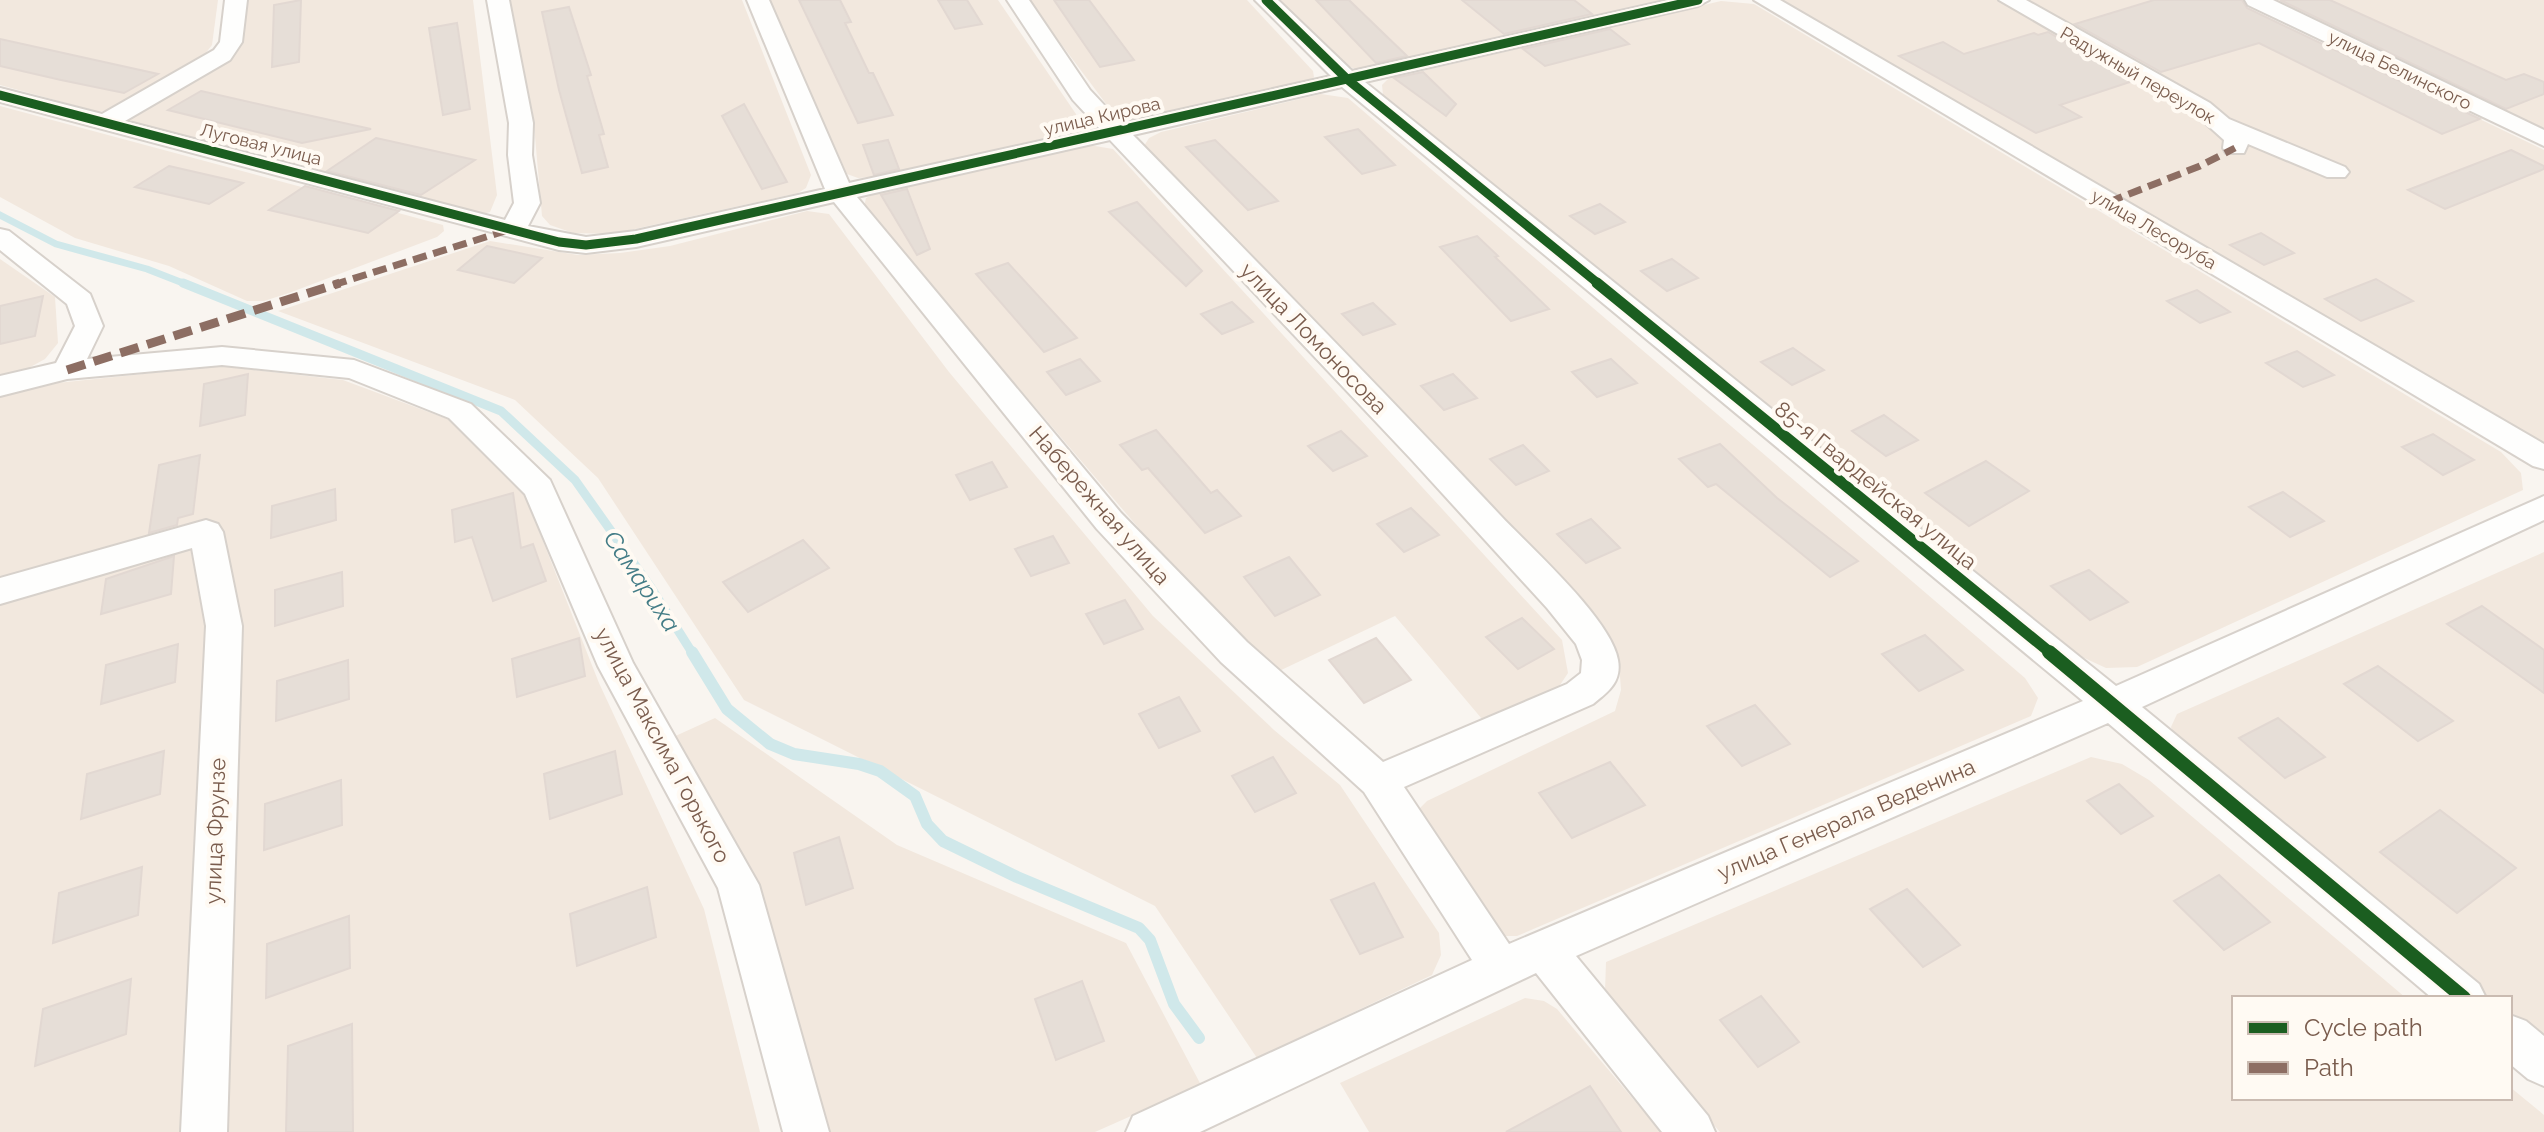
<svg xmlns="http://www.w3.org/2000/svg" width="2544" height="1132" viewBox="0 0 2544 1132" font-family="Raleway,sans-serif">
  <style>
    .residential { fill: #f2e8de }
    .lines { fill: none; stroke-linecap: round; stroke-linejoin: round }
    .stream-far2 { stroke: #d0e8ea; stroke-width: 7 }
    .stream-far1 { stroke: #d0e8ea; stroke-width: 9 }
    .stream { stroke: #d0e8ea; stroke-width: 12 }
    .building { fill: #e6ded7; stroke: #e2d8d2; stroke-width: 2 }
    .minor-casing { stroke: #d7d1cb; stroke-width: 4 }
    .minor { fill: #fefefd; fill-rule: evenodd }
    .quiet-far1 { stroke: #8d6e63; stroke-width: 7; stroke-dasharray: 14 7; stroke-linecap: butt }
    .quiet { stroke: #8d6e63; stroke-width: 9; stroke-dasharray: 19 9; stroke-linecap: butt }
    .cycleway-far2-casing { stroke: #fffaf3; stroke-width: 13 }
    .cycleway-far1-casing { stroke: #fffaf3; stroke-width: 16 }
    .cycleway-casing { stroke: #fffaf3; stroke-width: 19 }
    .cycleway-far2 { stroke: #1b5e20; stroke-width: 9 }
    .cycleway-far1 { stroke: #1b5e20; stroke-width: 11 }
    .cycleway { stroke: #1b5e20; stroke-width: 14 }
    .labels { text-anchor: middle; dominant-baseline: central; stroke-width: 8; stroke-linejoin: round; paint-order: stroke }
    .far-street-label { font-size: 18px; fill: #7a5c4d; stroke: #fffaf3 }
    .street-label { font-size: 22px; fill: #7a5c4d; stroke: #fffaf3 }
    .water-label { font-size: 24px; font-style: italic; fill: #437c86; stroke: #fffaf3 }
  </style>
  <rect width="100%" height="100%" fill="#f9f5f0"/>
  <!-- residential -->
  <g class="residential">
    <polygon points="0,0 218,0 212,45 201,59 118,107 99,112 0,85"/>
    <polygon points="242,0 473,0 497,195 490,212 480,215 128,123 127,118 213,67"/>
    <polygon points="509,0 742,0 811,175 806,188 798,193 612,234 573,233 550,225 542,216 533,114"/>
    <polygon points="769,0 998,0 1076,114 1078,125 1073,132 873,177 858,178 847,174"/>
    <polygon points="1028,0 1247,0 1313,71 1314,77 1310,82 1122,125"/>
    <polygon points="1279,0 1674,0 1358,70 1348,66"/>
    <polygon points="1776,0 2232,0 2544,150 2544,447"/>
    <polygon points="2266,0 2544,0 2544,133"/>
    <polygon points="1721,1 1754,4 2501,452 2521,473 2523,490 2137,667 2106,668 2080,656 1383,95 1382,85 1388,79"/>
    <polygon points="1321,94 1348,98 2025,678 2038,698 2031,716 1517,936 1498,936 1417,811 1427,801 1615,711 1621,690 1619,663 1604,634 1144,146 1149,138 1161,132"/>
    <polygon points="0,106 443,225 444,231 437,237 289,293 264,301 247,301 169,266 75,238 0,197"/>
    <polygon points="1089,145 1113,149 1562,640 1568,673 1556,691 1482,719 1395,616 1277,672 1148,539 864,207 866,198 877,193"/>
    <polygon points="807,211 829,214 949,372 1153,616 1274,730 1340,785 1439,933 1441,955 1432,975 1257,1058 1155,906 744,700 598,478 515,400 278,311 490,241 578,255 620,253 670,246"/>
    <polygon points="0,259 55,297 58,343 45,359 23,371 0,375"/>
    <polygon points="219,366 343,380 450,420 524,493 599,683 704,909 760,1132 219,1132 235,619 216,523 0,584 0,397 57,383"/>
    <polygon points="190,546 206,633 181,1132 0,1132 0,600"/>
    <polygon points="2544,552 2544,1044 2510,1017 2510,998 2487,998 2177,745 2171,727 2177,714"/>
    <polygon points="715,718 897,845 1126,943 1201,1085 1095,1132 827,1132 814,1074 753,871 671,738"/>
    <polygon points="2091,757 2122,764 2149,780 2406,998 2234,998 2234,1098 2510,1098 2510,1087 2544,1115 2544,1132 1720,1132 1614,1011 1605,991 1606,962"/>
    <polygon points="1525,998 1544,1001 1557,1009 1661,1132 1369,1132 1340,1083"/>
  </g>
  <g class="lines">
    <!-- stream-far2 -->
    <polyline class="stream-far2" points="0,215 56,244 147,269 188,285"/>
    <!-- stream-far1 -->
    <polyline class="stream-far1" points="183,283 501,411 575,480 650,586 693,654"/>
    <!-- stream -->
    <polyline class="stream" points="692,652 727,709 770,744 794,754 859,764 880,771 915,796 927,824 943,841 1017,877 1139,928 1150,940 1174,1004 1199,1038"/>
  </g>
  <!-- building -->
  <g class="building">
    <polygon points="301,0 299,62 272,67 274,5"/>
    <polygon points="799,0 840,0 851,22 845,23 869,73 873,73 893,115 858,123"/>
    <polygon points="938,0 967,0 982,24 955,29"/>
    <polygon points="1054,0 1089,0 1134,60 1100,67"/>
    <polygon points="1316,0 1349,0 1407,56 1376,63"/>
    <polygon points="1462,0 1574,0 1592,14 1504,34"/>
    <polygon points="2154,0 2242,0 2247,8 2480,119 2442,134 2259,43 2161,72 2075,24"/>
    <polygon points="2280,0 2330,0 2506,80 2524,74 2544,82 2544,94 2506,109"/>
    <polygon points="569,7 591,75 587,76 604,134 599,135 608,167 582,173 559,90 542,12"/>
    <polygon points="457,23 470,109 443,115 429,28"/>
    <polygon points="1610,29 1629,44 1545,66 1523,49"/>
    <polygon points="2048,32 2133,81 2060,105 2081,117 2036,133 1899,56 1943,42 1964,54 2034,33 2038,35"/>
    <polygon points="0,39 158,74 124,93 61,80 0,66"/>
    <polygon points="1423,72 1456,104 1446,116 1394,78"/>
    <polygon points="201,91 280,109 371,129 302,143 168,110"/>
    <polygon points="744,104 787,182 762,189 722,116"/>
    <polygon points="1358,129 1395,165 1362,174 1325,137"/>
    <polygon points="376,138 475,160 421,195 327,171"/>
    <polygon points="888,140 899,169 874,175 863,145"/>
    <polygon points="1215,140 1278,201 1248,210 1186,147"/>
    <polygon points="2511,150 2544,166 2544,169 2445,209 2408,190"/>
    <polygon points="169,166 243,183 209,204 135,187"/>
    <polygon points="305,186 399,211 368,233 269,210"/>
    <polygon points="907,189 930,249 917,255 881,195"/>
    <polygon points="1137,202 1202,271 1186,286 1109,212"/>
    <polygon points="1600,204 1625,222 1595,234 1570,216"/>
    <polygon points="2261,233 2294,253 2264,265 2230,245"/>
    <polygon points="1477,236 1498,256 1495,257 1549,309 1511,321 1440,247"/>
    <polygon points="487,246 542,258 514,283 458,270"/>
    <polygon points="1672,259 1698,278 1667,291 1641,271"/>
    <polygon points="1008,263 1077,338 1044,352 976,274"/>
    <polygon points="2376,279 2413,301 2361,321 2325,299"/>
    <polygon points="2197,290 2230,312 2200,323 2167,301"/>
    <polygon points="43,296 35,336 0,344 0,306"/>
    <polygon points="1232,302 1253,322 1222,334 1201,314"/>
    <polygon points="1373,303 1395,324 1363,335 1342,314"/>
    <polygon points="1793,348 1824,370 1792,385 1761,362"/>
    <polygon points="2297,351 2334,375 2303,387 2266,363"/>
    <polygon points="1080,359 1100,381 1066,395 1047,372"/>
    <polygon points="1611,359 1637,383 1597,397 1572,372"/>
    <polygon points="248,374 245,415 200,426 204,384"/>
    <polygon points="1453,374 1477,398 1444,410 1421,386"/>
    <polygon points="1884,415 1918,440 1886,456 1852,431"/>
    <polygon points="1156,430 1211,493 1217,490 1241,516 1205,533 1148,468 1142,470 1120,445"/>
    <polygon points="1341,431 1367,456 1333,471 1308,446"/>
    <polygon points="2433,434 2474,460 2443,475 2402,447"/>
    <polygon points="1720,444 1777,498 1858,561 1830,577 1716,484 1708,487 1679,459"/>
    <polygon points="1523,445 1549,471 1516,485 1490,459"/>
    <polygon points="200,455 193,514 178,518 177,525 149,533 159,465"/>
    <polygon points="1986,461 2029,491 1969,526 1925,493"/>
    <polygon points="992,462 1007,487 970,500 956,475"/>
    <polygon points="335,489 336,520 271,538 272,506"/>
    <polygon points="2283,492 2324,521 2290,537 2249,507"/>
    <polygon points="513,493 521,548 533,544 546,581 493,601 472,537 455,542 452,510"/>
    <polygon points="1411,508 1439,535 1404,552 1377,524"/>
    <polygon points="1591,519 1620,548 1586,563 1557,534"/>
    <polygon points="1053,536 1069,563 1031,576 1015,549"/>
    <polygon points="803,540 829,568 748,612 723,582"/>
    <polygon points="174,556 171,594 101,614 106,579"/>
    <polygon points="1289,557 1320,595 1275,616 1244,577"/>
    <polygon points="2089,570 2128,602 2090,620 2051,586"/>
    <polygon points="342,572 343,606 275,626 275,590"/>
    <polygon points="1125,600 1143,629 1104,644 1086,614"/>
    <polygon points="2482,606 2544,650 2544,693 2447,624"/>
    <polygon points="1522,618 1554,649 1518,669 1486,637"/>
    <polygon points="1925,635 1963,670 1919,691 1882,654"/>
    <polygon points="579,638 585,676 517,697 512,659"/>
    <polygon points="1376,638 1411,680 1364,703 1329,660"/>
    <polygon points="178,644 175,682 101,704 106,665"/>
    <polygon points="348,660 349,699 276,721 277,681"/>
    <polygon points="2378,666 2453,721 2418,741 2344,684"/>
    <polygon points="1179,697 1200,731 1159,748 1139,714"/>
    <polygon points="1755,705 1790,744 1742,766 1707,726"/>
    <polygon points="2278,718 2325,757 2285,778 2239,738"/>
    <polygon points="164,751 160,794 81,819 87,774"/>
    <polygon points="615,751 622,794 550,819 544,774"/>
    <polygon points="1273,757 1296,793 1255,812 1232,776"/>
    <polygon points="1610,762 1645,805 1572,838 1539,793"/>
    <polygon points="341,780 342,825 264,850 265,804"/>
    <polygon points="2119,784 2153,816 2121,834 2087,801"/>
    <polygon points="2440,810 2516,868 2457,913 2380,852"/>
    <polygon points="839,837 853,888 806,905 794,853"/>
    <polygon points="142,867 138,915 53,943 59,893"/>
    <polygon points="2219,875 2270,922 2224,950 2174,901"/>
    <polygon points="1374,883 1403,937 1360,954 1331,900"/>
    <polygon points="647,887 656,937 577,966 570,914"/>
    <polygon points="1907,889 1960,945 1923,967 1870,909"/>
    <polygon points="349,916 350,968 266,998 267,944"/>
    <polygon points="131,979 126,1034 35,1066 43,1009"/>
    <polygon points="1082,981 1104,1041 1056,1060 1035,999"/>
    <polygon points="1761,996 1799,1042 1758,1067 1720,1020"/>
    <polygon points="352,1024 353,1132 286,1132 288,1046"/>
    <polygon points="1590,1086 1621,1132 1506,1132"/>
  </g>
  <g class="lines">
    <defs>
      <g id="minor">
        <path d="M225,0H247L242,42L230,60L125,121L505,220L514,203L508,155L509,123L487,0H509L533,123L532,155L540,203L528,226L586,237L636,231L825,189L747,0H769L849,183L1099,128L1073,100L1007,0H1029L1090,90L1121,123L1331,76L1255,0H1278L1352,71L1669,0H1709L1698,6L1365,82L2116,686L2544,496V520L2142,707L2479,984L2486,998H2432L2108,723L1576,956L1708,1116L1715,1132H1662L1536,973L1200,1132H1126L1133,1116L1472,960L1364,792L1221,662L1097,529L834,202L636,247L586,253L559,250L0,102V88L102,114L214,50L220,42ZM1342,87L2059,681L2083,701L1509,944L1404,787L1593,704C1608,692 1622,682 1618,660C1611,619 1530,547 1500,515C1379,386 1256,261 1133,135ZM1110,140L1411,459L1547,608L1576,644L1582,660L1581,673L1567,684L1383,762L1247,642L1121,513L857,197Z"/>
        <polygon points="1754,0 1780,0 2544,444 2544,469 2533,466"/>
        <polygon points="1999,0 2026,0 2210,103 2229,119 2345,167 2349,172 2345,177 2327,177 2248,144 2244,153 2226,153 2223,148 2224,140 2194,113"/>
        <polygon points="2245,0 2273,0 2544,130 2544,146 2248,5"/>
        <polygon points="0,229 9,231 90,294 103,326 87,359 222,347 354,360 471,404 550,480 633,663 759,885 829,1132 783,1132 718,888 598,666 525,494 449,418 349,378 222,365 67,379 0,396 0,376 56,363 75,326 67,304 0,250"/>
        <polygon points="206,520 218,524 223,532 242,626 227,1132 181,1132 206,626 192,548 0,604 0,578"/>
        <polygon points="2510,1015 2526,1021 2544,1036 2544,1086 2528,1079 2510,1064"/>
      </g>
    </defs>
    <!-- minor casing -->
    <use href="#minor" class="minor-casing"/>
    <!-- minor -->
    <use href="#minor" class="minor"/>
    <!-- quiet-far1 -->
    <g class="quiet-far1">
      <polyline points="2109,202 2200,166 2235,148"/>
      <polyline points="333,285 505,231"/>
    </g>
    <!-- quiet -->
    <polyline class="quiet" points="67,370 340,283"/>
    <defs>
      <g id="cycleway-far2">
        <polyline points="1266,0 1348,80 1600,285"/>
        <polyline points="0,95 559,242 586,245 636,239 1698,0"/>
      </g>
      <polyline id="cycleway-far1" points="1597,283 2052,654"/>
      <polyline id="cycleway" points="2049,652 2464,998"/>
    </defs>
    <!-- cycleway-far2 casing -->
    <use href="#cycleway-far2" class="cycleway-far2-casing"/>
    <!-- cycleway-far1 casing -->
    <use href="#cycleway-far1" class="cycleway-far1-casing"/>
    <!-- cycleway casing -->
    <use href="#cycleway" class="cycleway-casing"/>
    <!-- cycleway-far2 -->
    <use href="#cycleway-far2" class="cycleway-far2"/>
    <!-- cycleway-far1 -->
    <use href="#cycleway-far1" class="cycleway-far1"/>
    <!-- cycleway -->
    <use href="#cycleway" class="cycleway"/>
  </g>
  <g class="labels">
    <!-- far-street labels -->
    <g class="far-street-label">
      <text transform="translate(2400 70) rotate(26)">улица Белинского</text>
      <text transform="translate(2138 75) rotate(30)">Радужный переулок</text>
      <text transform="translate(1102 116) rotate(-13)">улица Кирова</text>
      <text transform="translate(261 144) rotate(14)">Луговая улица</text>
      <text transform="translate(2154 229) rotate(30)">улица Лесоруба</text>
    </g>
    <!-- street labels -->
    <g class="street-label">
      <text transform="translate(1314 338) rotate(46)">улица Ломоносова</text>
      <text transform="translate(1876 485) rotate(39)">85-я Гвардейская улица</text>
      <text transform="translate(1100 505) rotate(49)">Набережная улица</text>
      <text transform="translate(663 745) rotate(62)">улица Максима Горького</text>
      <text transform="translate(1846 819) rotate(-23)">улица Генерала Веденина</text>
      <text transform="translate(215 831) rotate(-88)">улица Фрунзе</text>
    </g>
    <!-- water labels -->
    <g class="water-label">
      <text transform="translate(642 581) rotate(56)">Самариха</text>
    </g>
  </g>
  <!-- legend -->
  <rect x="2232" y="996" width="280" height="104" fill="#fffaf3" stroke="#cabbb1" stroke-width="2"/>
  <rect x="2248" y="1022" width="40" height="12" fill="#1b5e20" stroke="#cabbb1" stroke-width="2"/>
  <text x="2304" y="1036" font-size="24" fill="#7a5c4d">Cycle path</text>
  <rect x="2248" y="1062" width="40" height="12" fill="#8d6e63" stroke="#cabbb1" stroke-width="2"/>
  <text x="2304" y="1076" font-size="24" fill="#7a5c4d">Path</text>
</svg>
